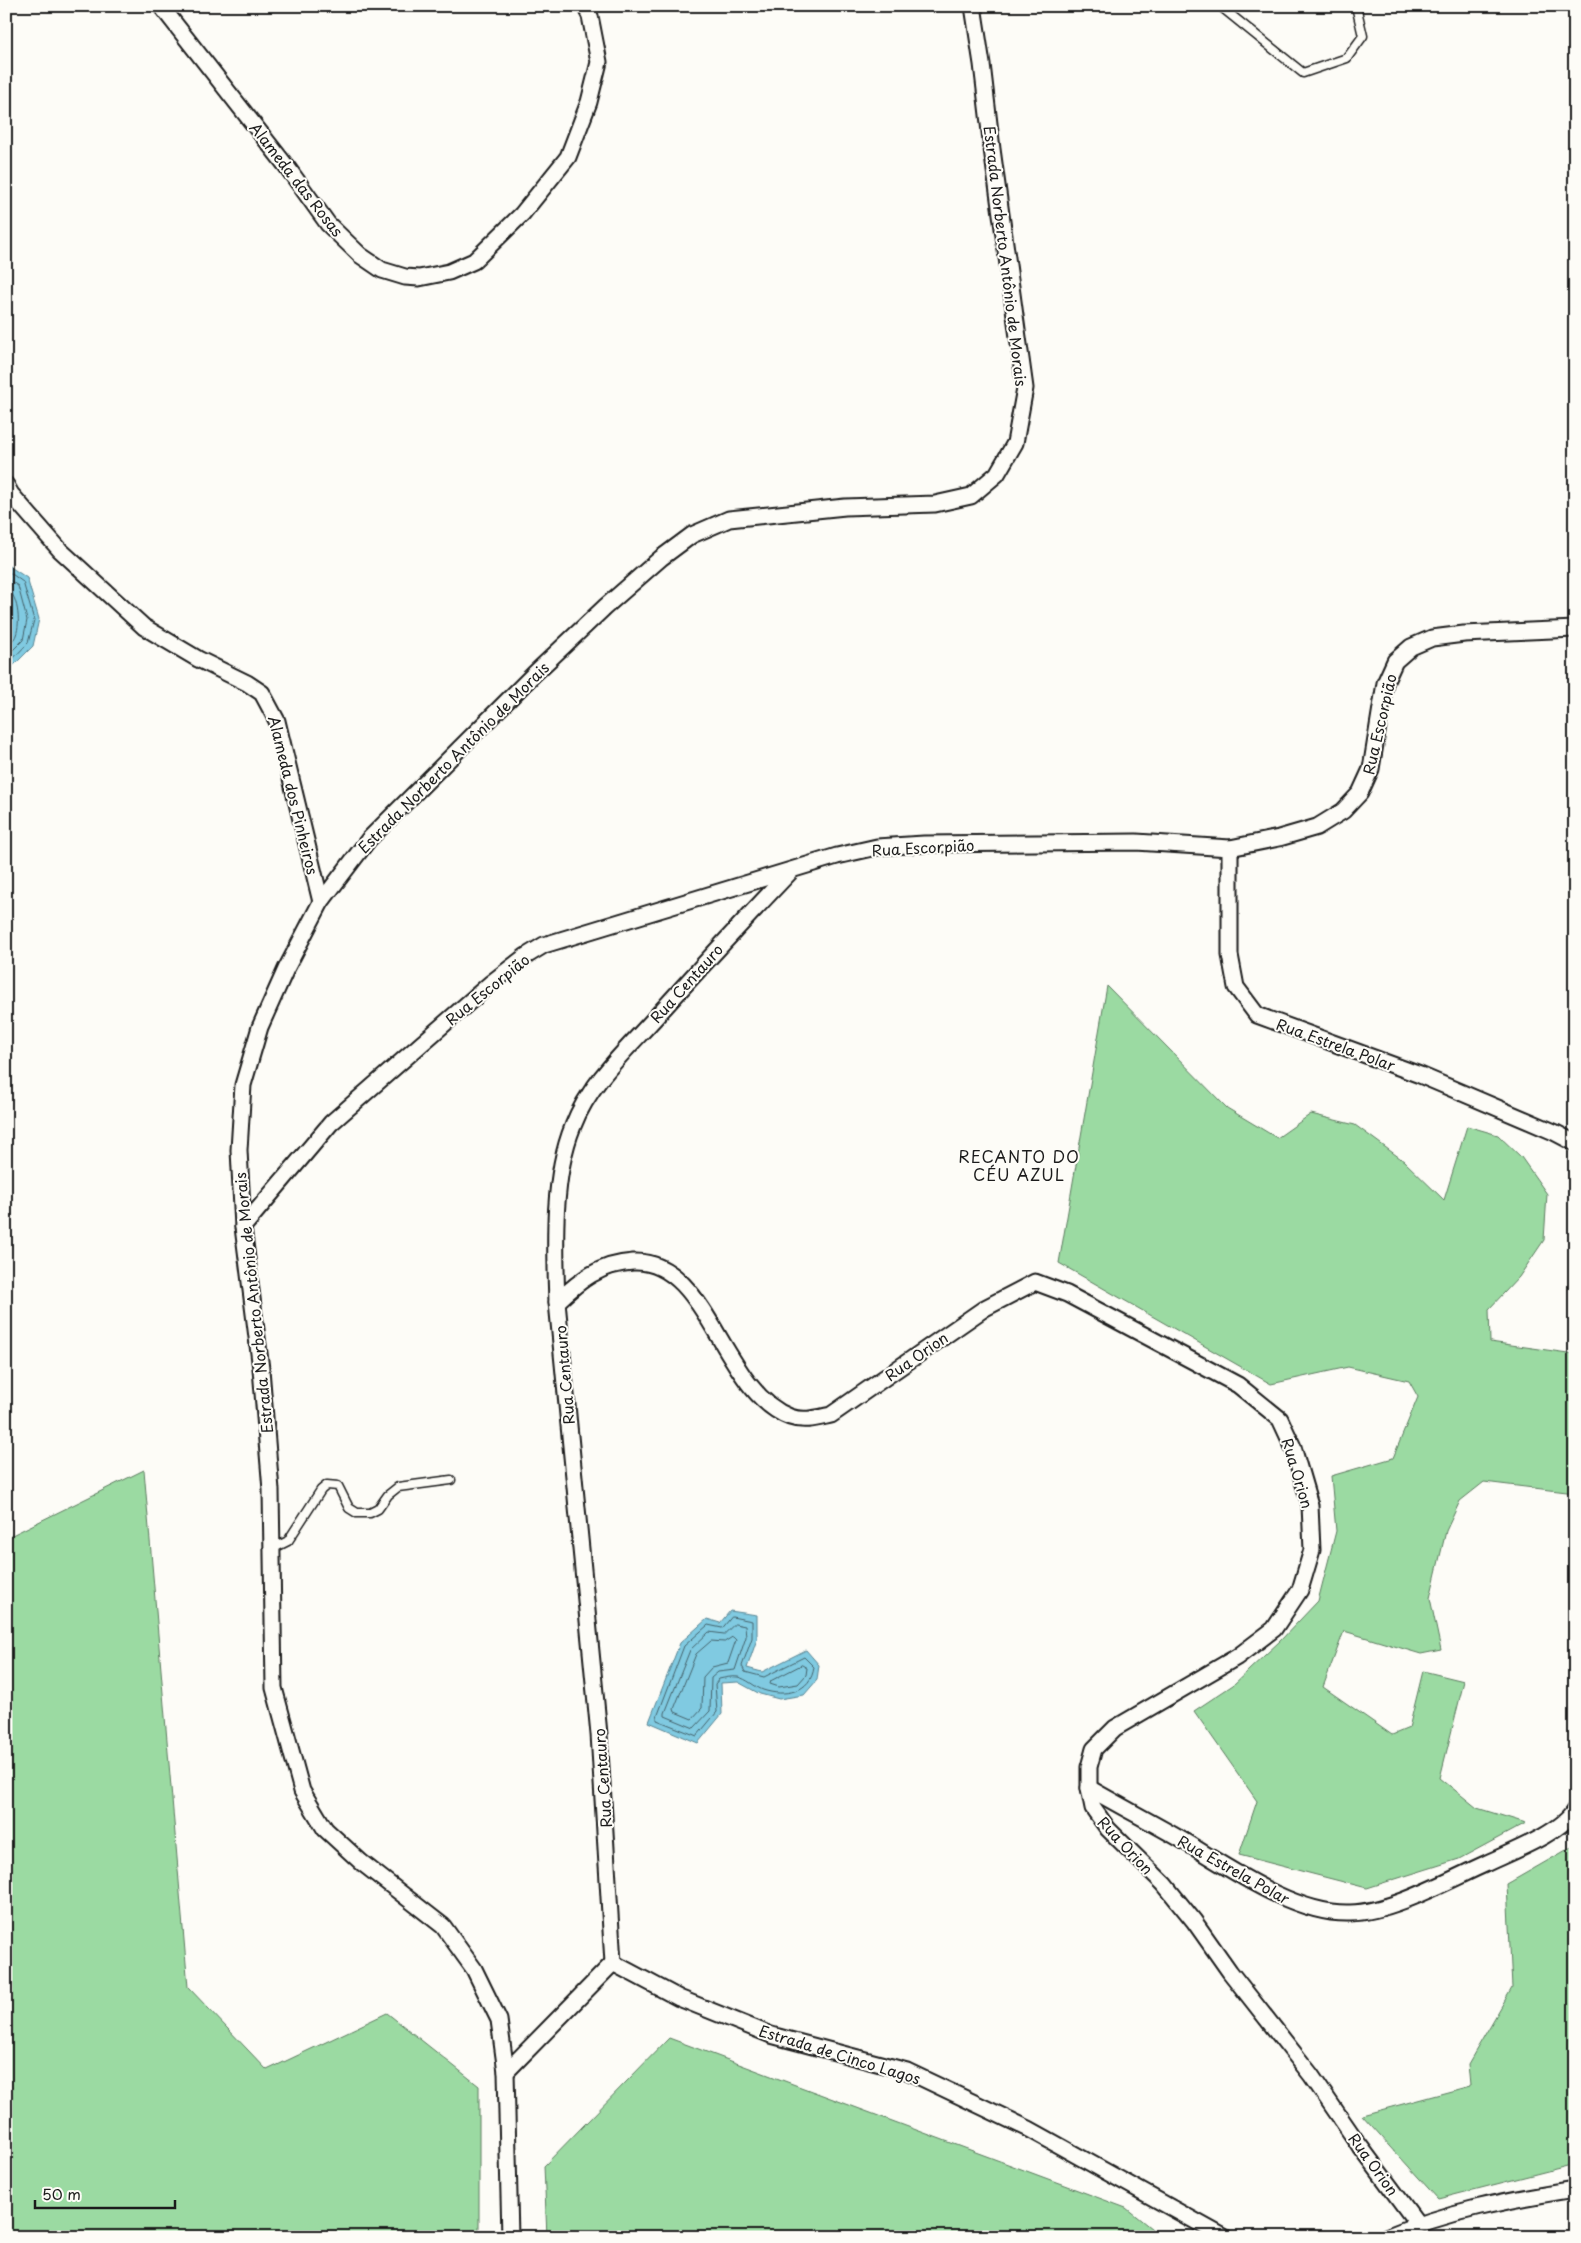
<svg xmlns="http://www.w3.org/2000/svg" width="1581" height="2243" viewBox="0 0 1581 2243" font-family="'Playpen Sans',sans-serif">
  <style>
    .green { fill: #9bdaa2; stroke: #5c7b5f }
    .water { fill: #80cae1; stroke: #588492 }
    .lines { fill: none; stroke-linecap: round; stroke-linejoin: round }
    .shore { stroke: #44626b; stroke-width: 1 }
    .lane-casing { stroke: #1c1c1c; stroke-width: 11 }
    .street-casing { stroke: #1c1c1c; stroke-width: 19 }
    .lane { stroke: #fdfcf7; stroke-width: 8 }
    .street { stroke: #fdfcf7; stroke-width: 15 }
    .labels { text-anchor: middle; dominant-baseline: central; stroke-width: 4; stroke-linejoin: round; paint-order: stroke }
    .street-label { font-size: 15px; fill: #1c1c1c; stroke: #fdfcf7 }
    .neighbourhood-label { font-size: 16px; letter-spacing: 1px; fill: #1c1c1c; stroke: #fdfcf7 }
  </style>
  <rect width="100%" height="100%" fill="#fdfcf7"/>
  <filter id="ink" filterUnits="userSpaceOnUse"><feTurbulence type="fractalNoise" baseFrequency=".02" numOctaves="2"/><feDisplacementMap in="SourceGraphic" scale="10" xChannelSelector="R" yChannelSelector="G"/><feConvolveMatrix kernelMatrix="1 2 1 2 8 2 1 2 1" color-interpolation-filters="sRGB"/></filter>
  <g filter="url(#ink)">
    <!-- green -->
    <g class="green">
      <polygon points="1107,986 1227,1108 1277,1138 1311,1114 1355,1125 1404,1161 1444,1200 1467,1126 1498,1135 1521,1157 1547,1194 1544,1240 1519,1277 1489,1309 1490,1342 1575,1354 1575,1493 1484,1482 1460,1501 1446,1531 1430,1598 1441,1650 1421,1654 1344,1631 1323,1687 1392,1735 1409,1728 1423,1671 1464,1681 1440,1778 1477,1808 1526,1823 1459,1859 1367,1888 1239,1855 1257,1801 1194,1711 1233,1685 1280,1641 1318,1601 1336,1531 1331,1476 1393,1458 1418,1397 1409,1381 1348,1367 1271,1384 1059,1263"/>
      <polygon points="144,1470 188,1987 267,2070 387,2013 479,2086 479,2237 6,2237 6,1538"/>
      <polygon points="1575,1845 1575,2164 1438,2199 1362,2115 1470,2086 1468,2064 1512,1988 1507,1884"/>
      <polygon points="669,2038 1126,2208 1162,2237 547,2237 544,2166"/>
    </g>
    <!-- water -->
    <g class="water">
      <polygon points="6,564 27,578 39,619 33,646 6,673"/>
      <polygon points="730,1611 757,1615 757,1639 747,1668 762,1672 806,1650 819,1665 817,1680 804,1695 779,1699 760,1694 738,1682 721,1683 722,1714 698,1743 649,1722 680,1643 707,1619 720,1623"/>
    </g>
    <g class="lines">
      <!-- shore -->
      <g class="shore">
        <polyline points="6,570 23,582 34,620 28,643 6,666"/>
        <polyline points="6,578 18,586 27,620 23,640 6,657"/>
        <path d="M6,587C18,595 21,622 16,635C15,639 10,643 6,647"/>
        <path d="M732,1617L752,1621V1638L742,1666L745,1672L764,1677L804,1657L814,1667C811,1693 784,1697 763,1690C755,1687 747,1679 738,1677C732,1676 724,1678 719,1679L715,1684L717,1712L697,1736L657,1720V1717L684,1646L708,1625L722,1628Z"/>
        <polygon points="735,1624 745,1626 746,1637 735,1670 718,1672 711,1678 710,1711 694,1728 665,1716 665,1713 690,1650 709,1632 724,1634"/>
        <polygon points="733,1637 736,1640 728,1663 712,1667 703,1677 702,1708 692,1719 675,1712 674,1709 696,1654 711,1641 724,1642"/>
        <polygon points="802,1665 807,1668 806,1675 798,1684 779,1687 770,1684 771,1681"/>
      </g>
      <defs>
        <g id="lane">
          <polyline points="1220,6 1303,73 1347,58 1363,36 1356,6"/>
          <polyline points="272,1549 288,1541 321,1490 327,1485 338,1486 349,1508 357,1513 370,1513 378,1509 388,1495 398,1487 451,1480"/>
        </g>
        <g id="street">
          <polyline points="161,6 287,167 328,224 360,255 382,270 405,277 419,278 449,272 474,261 522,214 568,157 589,102 599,62 590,16 585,6"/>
          <polyline points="6,485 11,494 60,550 144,627 198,659 247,683 262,693 277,721 321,902"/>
          <polyline points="1230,848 1230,955 1236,987 1257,1015 1420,1075 1554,1132 1575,1143"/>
          <polyline points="243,1227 331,1123 491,983 526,956 544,945 837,856 877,847 924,844 1136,842 1230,848 1279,838 1317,827 1343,811 1360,793 1371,769 1385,683 1395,661 1411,647 1432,638 1464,634 1575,629"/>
          <path d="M557,1302C580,1280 600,1264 633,1262C708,1258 722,1392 790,1417C804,1422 817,1418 831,1415L985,1308L1035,1282L1067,1294L1238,1385L1280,1419L1293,1447L1310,1505L1312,1550L1300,1590L1274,1629L1237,1657L1115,1728L1094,1749L1089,1767V1788L1093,1808L1108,1829L1164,1884L1194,1921L1230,1972L1311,2075L1359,2145L1417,2223"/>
          <path d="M1089,1788C1120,1806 1151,1822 1182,1840C1229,1868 1295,1915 1350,1913C1392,1912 1447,1881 1485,1864C1508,1853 1564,1832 1575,1809"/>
          <path d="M613,1963L599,1734L557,1302C555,1247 552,1177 573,1126C589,1084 625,1051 655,1018C700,968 745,919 791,871"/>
          <polyline points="506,2072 613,1963 679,1998 771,2035 907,2071 1029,2129 1224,2237"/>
          <polyline points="510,2237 506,2072 499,2020 474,1969 443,1926 361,1862 325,1829 302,1791 274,1688 271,1490 261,1369 243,1227 239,1150 243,1085 260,1027 286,969 321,902 369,839 534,674 605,607 661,558 692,535 729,519 845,507 935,504 971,496 997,474 1015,443 1025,388 992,149 982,64 973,6"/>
          <path d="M1386,2237C1445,2212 1511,2199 1575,2189"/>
        </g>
      </defs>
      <!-- lane casing -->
      <use href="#lane" class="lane-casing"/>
      <!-- street casing -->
      <use href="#street" class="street-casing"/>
      <!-- lane -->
      <use href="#lane" class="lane"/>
      <!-- street -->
      <use href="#street" class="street"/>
    </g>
  </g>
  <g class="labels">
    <!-- street labels -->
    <g class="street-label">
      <text transform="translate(297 179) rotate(52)">Alameda das Rosas</text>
      <text transform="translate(1006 256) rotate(83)">Estrada Norberto Antônio de Morais</text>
      <text transform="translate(1379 724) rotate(-77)">Rua Escorpião</text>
      <text transform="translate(453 757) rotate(-45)">Estrada Norberto Antônio de Morais</text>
      <text transform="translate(294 795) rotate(76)">Alameda dos Pinheiros</text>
      <text transform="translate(923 847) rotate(-3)">Rua Escorpião</text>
      <text transform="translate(686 983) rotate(-48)">Rua Centauro</text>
      <text transform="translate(487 989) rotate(-39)">Rua Escorpião</text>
      <text transform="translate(1336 1044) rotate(20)">Rua Estrela Polar</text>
      <text transform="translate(253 1303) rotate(-96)">Estrada Norberto Antônio de Morais</text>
      <text transform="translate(916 1356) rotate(-35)">Rua Orion</text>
      <text transform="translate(564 1375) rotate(-95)">Rua Centauro</text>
      <text transform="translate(1298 1473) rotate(73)">Rua Orion</text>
      <text transform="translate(602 1778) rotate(-94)">Rua Centauro</text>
      <text transform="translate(1126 1845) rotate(47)">Rua Orion</text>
      <text transform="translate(1234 1869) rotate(29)">Rua Estrela Polar</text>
      <text transform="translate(840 2054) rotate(17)">Estrada de Cinco Lagos</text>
      <text transform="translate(1374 2164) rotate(54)">Rua Orion</text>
    </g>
    <!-- neighbourhood labels -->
    <g class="neighbourhood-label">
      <text x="1019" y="1156">RECANTO DO<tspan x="1019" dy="18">CÉU AZUL</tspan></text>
    </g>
  </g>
  <!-- margin -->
  <rect width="1581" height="2243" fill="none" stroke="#fdfcf7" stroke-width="25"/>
  <rect x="12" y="12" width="1556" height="2218" fill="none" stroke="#1c1c1c" stroke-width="2" filter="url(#ink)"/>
  <!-- scale -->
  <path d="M35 2200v8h140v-8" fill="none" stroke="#1c1c1c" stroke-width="2.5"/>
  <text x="42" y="2200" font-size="15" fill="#1c1c1c" stroke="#fdfcf7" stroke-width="4" paint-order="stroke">50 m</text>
</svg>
